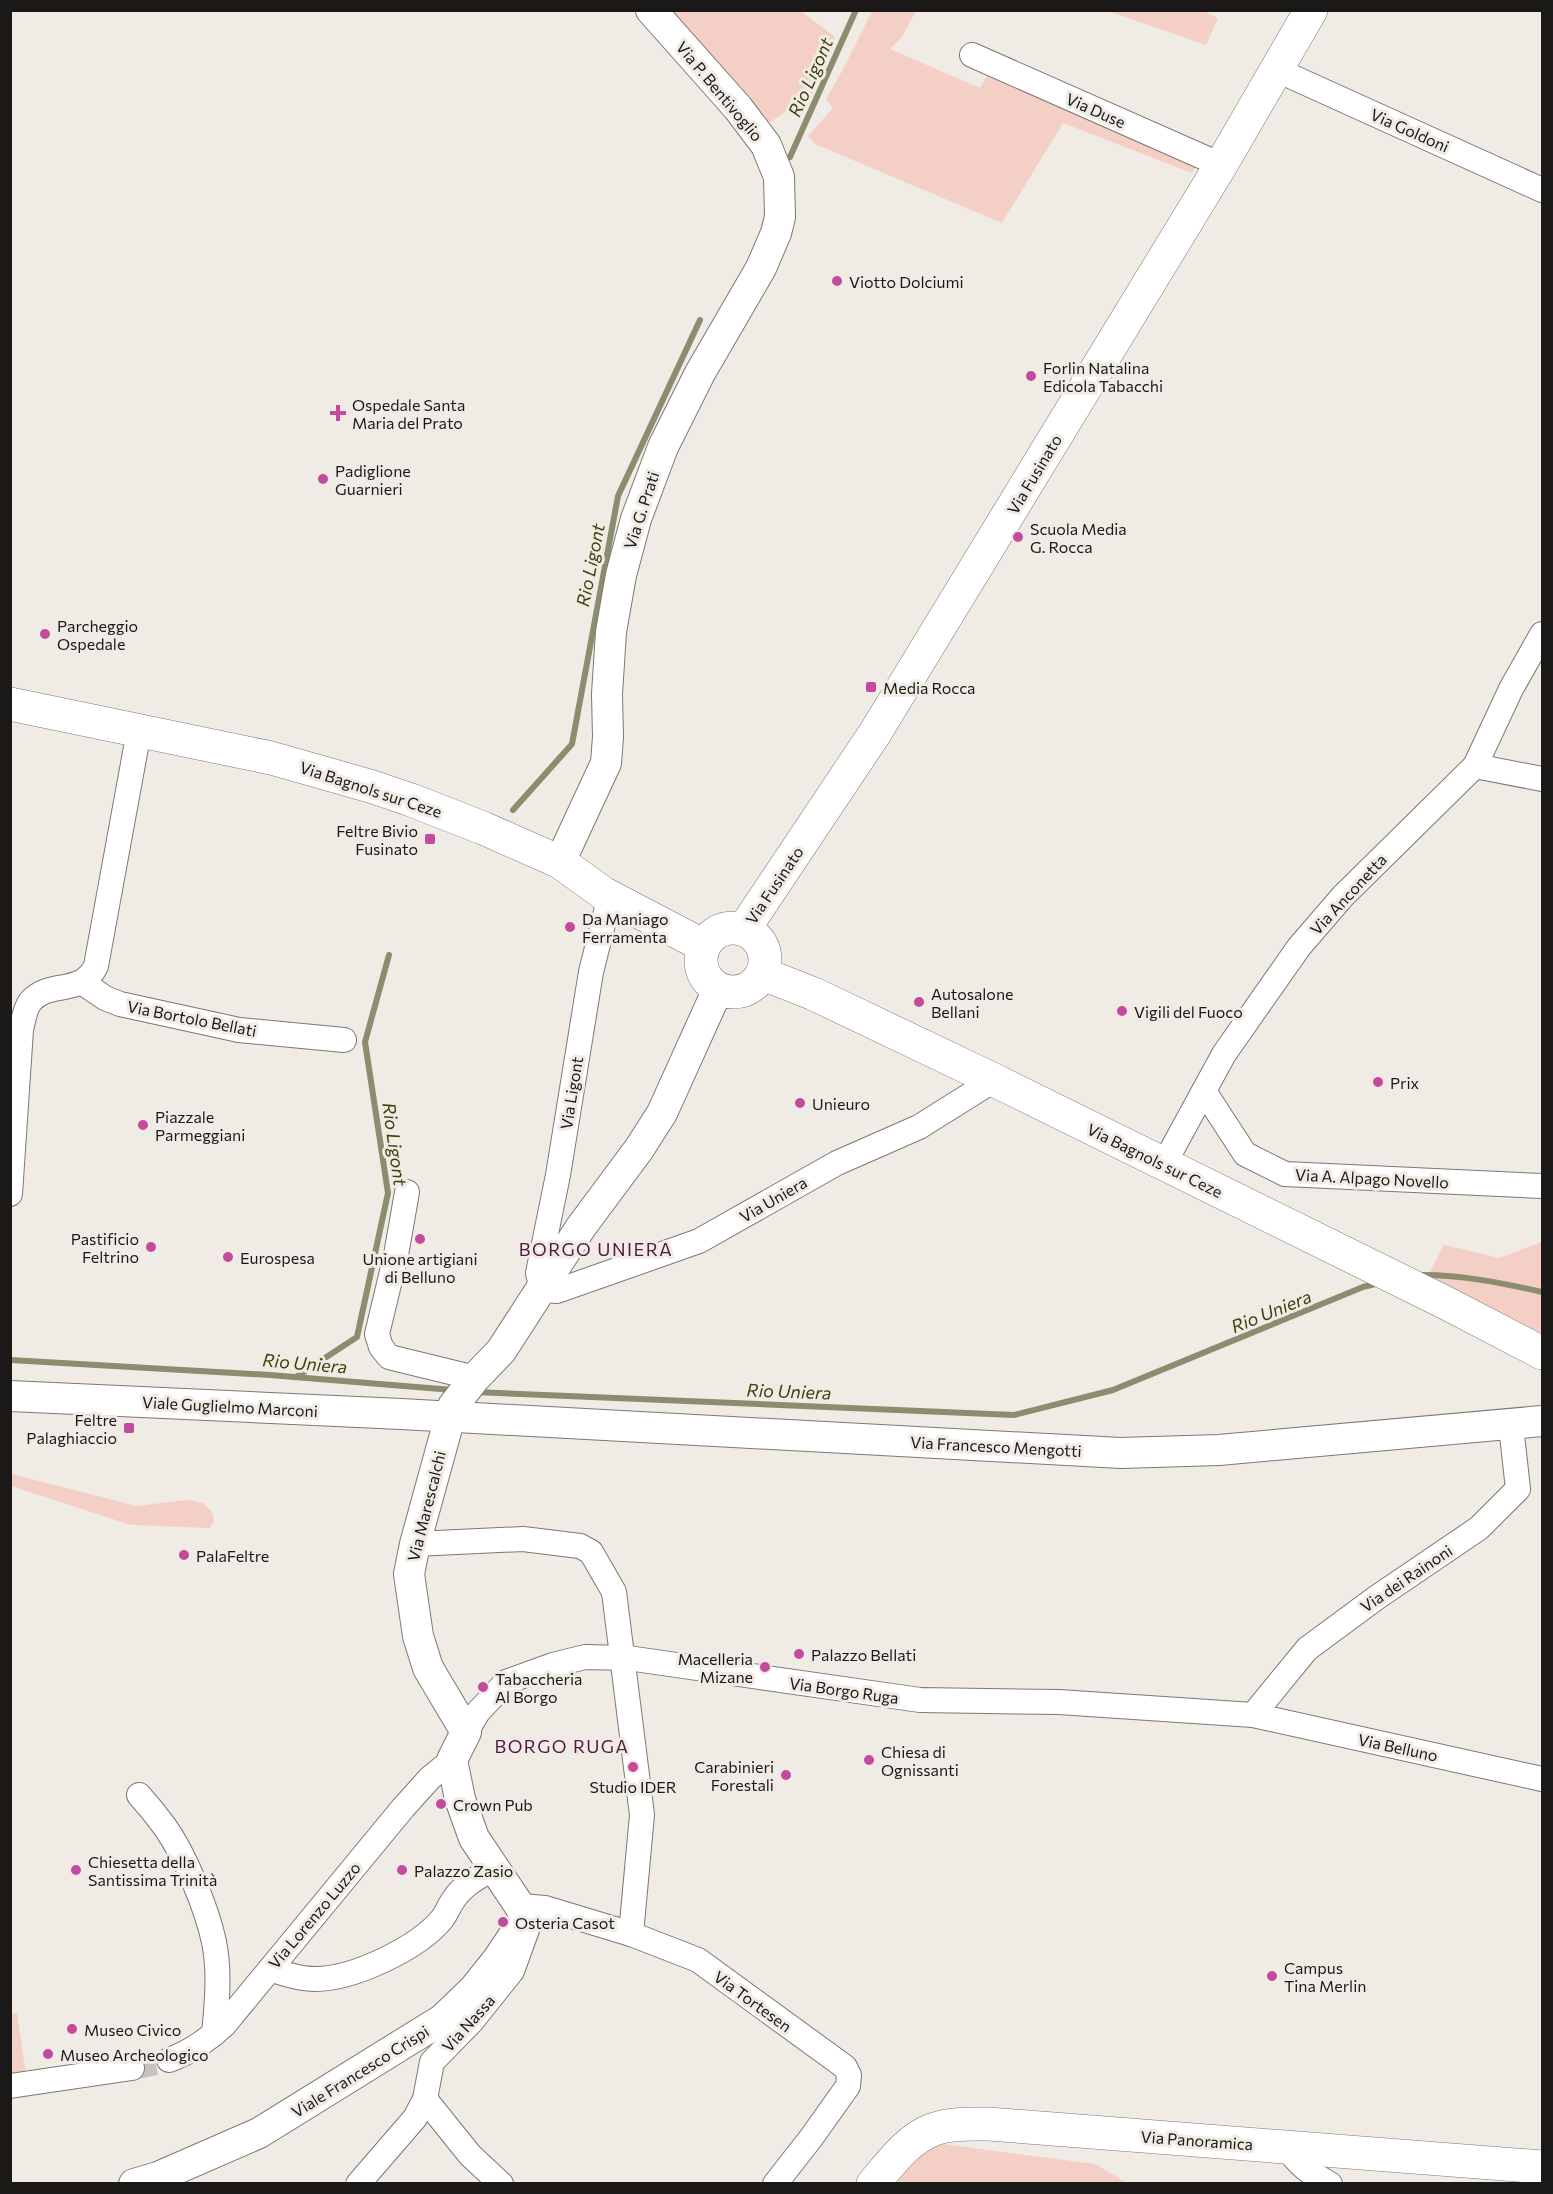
<svg xmlns="http://www.w3.org/2000/svg" width="1553" height="2194" viewBox="0 0 1553 2194" font-family="Commissioner,sans-serif">
  <style>
    .green { fill: #f4cfc5 }
    .lines { fill: none; stroke-linecap: round; stroke-linejoin: round }
    .stream { stroke: #8c8c6e; stroke-width: 6 }
    .minor-tunnel { stroke: #c5c1bc; stroke-width: 24; stroke-dasharray: 24 12; stroke-linecap: butt }
    .minor-casing { stroke: #7c7872; stroke-width: 26 }
    .tertiary-casing { stroke: #7c7872; stroke-width: 32 }
    .secondary-casing { stroke: #7c7872; stroke-width: 34 }
    .primary-casing { stroke: #7c7872; stroke-width: 34 }
    .minor { stroke: #fff; stroke-width: 24 }
    .tertiary { stroke: #fff; stroke-width: 30 }
    .secondary { stroke: #fff; stroke-width: 33 }
    .primary { stroke: #fff; stroke-width: 33 }
    .poi-dot { fill: #c34a9d; stroke: #f0ebe5; stroke-width: 2 }
    .labels { text-anchor: middle; dominant-baseline: central; stroke-width: 6; stroke-linejoin: round; paint-order: stroke }
    .street-label { font-size: 16px; fill: #1a1917; stroke: #f0ebe5 }
    .poi-label { font-size: 16px; fill: #1a1917; stroke: #f0ebe5; text-anchor: start }
    .water-label { font-size: 18px; font-style: italic; fill: #42410e; stroke: #f0ebe5 }
    .neighbourhood-label { font-size: 18px; letter-spacing: 1.5px; fill: #531941; stroke: #f0ebe5 }
  </style>
  <rect width="100%" height="100%" fill="#f0ebe5"/>
  <!-- green -->
  <g class="green">
    <polygon points="661,11 801,11 835,37 809,85 813,93 763,127"/>
    <polygon points="872,11 916,11 902,37 890,49 980,88 990,71 1196,165 1192,173 1063,123 1002,223 815,144 808,136 833,108 826,99 842,71"/>
    <polygon points="1108,11 1203,11 1218,18 1206,45"/>
    <polygon points="1542,1242 1542,1336 1428,1275 1444,1245 1499,1258"/>
    <polygon points="11,1474 136,1506 188,1500 203,1503 212,1512 214,1521 210,1528 131,1525 11,1486"/>
    <polygon points="17,2013 26,2075 12,2078 10,2014"/>
    <polygon points="935,2143 1095,2164 1127,2183 897,2184 910,2155"/>
  </g>
  <g class="lines">
    <!-- stream -->
    <g class="stream">
      <polyline points="790,157 856,10"/>
      <polyline points="513,810 572,744 618,496 700,320"/>
      <path d="M1422,1275C1463,1275 1502,1283 1542,1292"/>
      <polyline points="10,1360 270,1375 453,1390"/>
      <polyline points="296,1377 357,1337 388,1193 365,1042 389,955"/>
      <polyline points="475,1392 1014,1415 1113,1390 1363,1287 1379,1283"/>
    </g>
    <!-- minor-tunnel -->
    <polyline class="minor-tunnel" points="132,2068 169,2060"/>
    <defs>
      <g id="minor">
        <polyline points="972,55 1221,165"/>
        <polyline points="1277,70 1542,190"/>
        <polyline points="1475,766 1542,779"/>
        <polyline points="610,896 591,972 558,1175 538,1273 542,1290 557,1291 699,1241 837,1163 919,1127 994,1080"/>
        <polyline points="83,983 105,998 120,1004 239,1030 344,1040"/>
        <polyline points="1204,1091 1245,1154 1285,1174 1542,1186"/>
        <polyline points="1164,1164 1224,1054 1299,947 1343,896 1475,766 1511,689 1542,634"/>
        <polyline points="407,1192 396,1255 377,1334 381,1347 389,1357 475,1378"/>
        <path d="M10,1194L21,1030C23,1021 25,1009 30,1002C49,979 81,997 96,966L139,731"/>
        <polyline points="415,1544 523,1539 580,1546 591,1552 614,1592 642,1815 631,1934"/>
        <polyline points="1253,1715 1307,1649 1376,1598 1479,1528 1518,1489 1511,1426"/>
        <polyline points="466,1732 478,1712 506,1682 553,1665 585,1657 628,1658 920,1700 1059,1702 1253,1715 1542,1779"/>
        <path d="M139,1795C148,1805 157,1816 165,1827C185,1855 207,1909 214,1942C220,1971 217,2004 214,2034"/>
        <polyline points="521,1906 545,1908 631,1934 698,1960 845,2067 849,2075 848,2086 811,2138 775,2184"/>
        <path d="M270,1969C284,1974 300,1979 315,1979C354,1979 418,1948 442,1919C447,1913 449,1905 454,1899C463,1885 480,1876 494,1868"/>
        <path d="M169,2060C191,2052 207,2040 224,2025L403,1808L430,1778L452,1760"/>
        <polyline points="10,2086 132,2068"/>
        <polyline points="425,2099 470,2155 501,2184"/>
        <path d="M1287,2147C1297,2165 1312,2174 1330,2184"/>
        <polyline points="358,2184 415,2118 425,2099 432,2062 472,2021 512,1971 528,1927"/>
      </g>
      <g id="tertiary">
        <polyline points="560,862 606,763 608,737 607,694 611,632 621,575 636,519 663,447 700,373 761,268 776,233 780,217 779,177 766,145 738,108 651,10"/>
        <polyline points="10,1396 401,1414 1121,1453 1219,1450 1542,1421"/>
        <polyline points="134,2184 158,2177 259,2133 443,2019 474,1989 498,1959 520,1926 524,1917 523,1911 474,1838 460,1799 452,1760 466,1732 428,1668 418,1636 409,1574 415,1544 453,1406 475,1378 501,1351 581,1227 639,1149 662,1113 718,989"/>
      </g>
      <polyline id="secondary" points="744,929 875,733 1221,165 1311,10"/>
      <g id="primary">
        <polyline points="10,704 271,758 373,787 411,800 483,828 560,862 603,893 704,946"/>
        <circle cx="733" cy="960" r="32"/>
        <polyline points="763,974 814,994 994,1080 1446,1303 1542,1353"/>
        <path d="M873,2184C890,2164 908,2139 932,2130C950,2123 970,2124 989,2124L1542,2167"/>
      </g>
    </defs>
    <!-- minor casing -->
    <use href="#minor" class="minor-casing"/>
    <!-- tertiary casing -->
    <use href="#tertiary" class="tertiary-casing"/>
    <!-- secondary casing -->
    <use href="#secondary" class="secondary-casing"/>
    <!-- primary casing -->
    <use href="#primary" class="primary-casing"/>
    <!-- minor -->
    <use href="#minor" class="minor"/>
    <!-- tertiary -->
    <use href="#tertiary" class="tertiary"/>
    <!-- secondary -->
    <use href="#secondary" class="secondary"/>
    <!-- primary -->
    <use href="#primary" class="primary"/>
  </g>
  <!-- markers -->
  <g class="poi-dot">
    <circle cx="837" cy="281" r="6"/>
    <circle cx="1031" cy="376" r="6"/>
    <path d="M335 404h6v6h6v6h-6v6h-6v-6h-6v-6h6z"/>
    <circle cx="323" cy="479" r="6"/>
    <circle cx="1018" cy="537" r="6"/>
    <circle cx="45" cy="634" r="6"/>
    <rect x="865" y="681" width="12" height="12" rx="3"/>
    <rect x="424" y="833" width="12" height="12" rx="3"/>
    <circle cx="570" cy="927" r="6"/>
    <circle cx="919" cy="1002" r="6"/>
    <circle cx="1122" cy="1011" r="6"/>
    <circle cx="1378" cy="1082" r="6"/>
    <circle cx="800" cy="1103" r="6"/>
    <circle cx="143" cy="1125" r="6"/>
    <circle cx="420" cy="1239" r="6"/>
    <circle cx="151" cy="1247" r="6"/>
    <circle cx="228" cy="1257" r="6"/>
    <rect x="123" y="1422" width="12" height="12" rx="3"/>
    <circle cx="184" cy="1555" r="6"/>
    <circle cx="799" cy="1654" r="6"/>
    <circle cx="765" cy="1667" r="6"/>
    <circle cx="483" cy="1687" r="6"/>
    <circle cx="869" cy="1760" r="6"/>
    <circle cx="633" cy="1767" r="6"/>
    <circle cx="786" cy="1775" r="6"/>
    <circle cx="441" cy="1804" r="6"/>
    <circle cx="76" cy="1870" r="6"/>
    <circle cx="402" cy="1870" r="6"/>
    <circle cx="503" cy="1922" r="6"/>
    <circle cx="1272" cy="1976" r="6"/>
    <circle cx="72" cy="2029" r="6"/>
    <circle cx="48" cy="2054" r="6"/>
  </g>
  <g class="labels">
    <!-- street labels -->
    <g class="street-label">
      <text transform="translate(720 91) rotate(50)">Via P. Bentivoglio</text>
      <text transform="translate(1096 110) rotate(24)">Via Duse</text>
      <text transform="translate(1410 130) rotate(24)">Via Goldoni</text>
      <text transform="translate(1034 474) rotate(-59)">Via Fusinato</text>
      <text transform="translate(641 510) rotate(-72)">Via G. Prati</text>
      <text transform="translate(371 789) rotate(18)">Via Bagnols sur Ceze</text>
      <text transform="translate(774 885) rotate(-56)">Via Fusinato</text>
      <text transform="translate(1348 894) rotate(-47)">Via Anconetta</text>
      <text transform="translate(192 1018) rotate(11)">Via Bortolo Bellati</text>
      <text transform="translate(571 1093) rotate(-81)">Via Ligont</text>
      <text transform="translate(1155 1160) rotate(26)">Via Bagnols sur Ceze</text>
      <text transform="translate(1372 1178) rotate(3)">Via A. Alpago Novello</text>
      <text transform="translate(773 1199) rotate(-30)">Via Uniera</text>
      <text transform="translate(230 1406) rotate(3)">Viale Guglielmo Marconi</text>
      <text transform="translate(996 1446) rotate(3)">Via Francesco Mengotti</text>
      <text transform="translate(426 1506) rotate(-76)">Via Marescalchi</text>
      <text transform="translate(1406 1578) rotate(-34)">Via dei Rainoni</text>
      <text transform="translate(844 1690) rotate(8)">Via Borgo Ruga</text>
      <text transform="translate(1398 1747) rotate(12)">Via Belluno</text>
      <text transform="translate(314 1915) rotate(-50)">Via Lorenzo Luzzo</text>
      <text transform="translate(753 2001) rotate(36)">Via Tortesen</text>
      <text transform="translate(468 2023) rotate(-48)">Via Nassa</text>
      <text transform="translate(360 2071) rotate(-32)">Viale Francesco Crispi</text>
      <text transform="translate(1197 2140) rotate(4)">Via Panoramica</text>
    </g>
    <!-- poi labels -->
    <g class="poi-label">
      <text x="849" y="281">Viotto Dolciumi</text>
      <text x="1043" y="367">Forlin Natalina<tspan x="1043" dy="18">Edicola Tabacchi</tspan></text>
      <text x="352" y="404">Ospedale Santa<tspan x="352" dy="18">Maria del Prato</tspan></text>
      <text x="335" y="470">Padiglione<tspan x="335" dy="18">Guarnieri</tspan></text>
      <text x="1030" y="528">Scuola Media<tspan x="1030" dy="18">G. Rocca</tspan></text>
      <text x="57" y="625">Parcheggio<tspan x="57" dy="18">Ospedale</tspan></text>
      <text x="883" y="687">Media Rocca</text>
      <text x="418" y="830" text-anchor="end">Feltre Bivio<tspan x="418" dy="18">Fusinato</tspan></text>
      <text x="582" y="918">Da Maniago<tspan x="582" dy="18">Ferramenta</tspan></text>
      <text x="931" y="993">Autosalone<tspan x="931" dy="18">Bellani</tspan></text>
      <text x="1134" y="1011">Vigili del Fuoco</text>
      <text x="1390" y="1082">Prix</text>
      <text x="812" y="1103">Unieuro</text>
      <text x="155" y="1116">Piazzale<tspan x="155" dy="18">Parmeggiani</tspan></text>
      <text x="139" y="1238" text-anchor="end">Pastificio<tspan x="139" dy="18">Feltrino</tspan></text>
      <text x="240" y="1257">Eurospesa</text>
      <text x="420" y="1258" text-anchor="middle">Unione artigiani<tspan x="420" dy="18">di Belluno</tspan></text>
      <text x="117" y="1419" text-anchor="end">Feltre<tspan x="117" dy="18">Palaghiaccio</tspan></text>
      <text x="196" y="1555">PalaFeltre</text>
      <text x="811" y="1654">Palazzo Bellati</text>
      <text x="753" y="1658" text-anchor="end">Macelleria<tspan x="753" dy="18">Mizane</tspan></text>
      <text x="495" y="1678">Tabaccheria<tspan x="495" dy="18">Al Borgo</tspan></text>
      <text x="881" y="1751">Chiesa di<tspan x="881" dy="18">Ognissanti</tspan></text>
      <text x="774" y="1766" text-anchor="end">Carabinieri<tspan x="774" dy="18">Forestali</tspan></text>
      <text x="633" y="1786" text-anchor="middle">Studio IDER</text>
      <text x="453" y="1804">Crown Pub</text>
      <text x="88" y="1861">Chiesetta della<tspan x="88" dy="18">Santissima Trinità</tspan></text>
      <text x="414" y="1870">Palazzo Zasio</text>
      <text x="515" y="1922">Osteria Casot</text>
      <text x="1284" y="1967">Campus<tspan x="1284" dy="18">Tina Merlin</tspan></text>
      <text x="84" y="2029">Museo Civico</text>
      <text x="60" y="2054">Museo Archeologico</text>
    </g>
    <!-- water labels -->
    <g class="water-label">
      <text transform="translate(810 77) rotate(-66)">Rio Ligont</text>
      <text transform="translate(590 565) rotate(-79)">Rio Ligont</text>
      <text transform="translate(395 1144) rotate(82)">Rio Ligont</text>
      <text transform="translate(1271 1311) rotate(-22)">Rio Uniera</text>
      <text transform="translate(305 1363) rotate(5)">Rio Uniera</text>
      <text transform="translate(789 1391) rotate(2)">Rio Uniera</text>
    </g>
    <!-- neighbourhood labels -->
    <g class="neighbourhood-label">
      <text x="596" y="1249">BORGO UNIERA</text>
      <text x="562" y="1746">BORGO RUGA</text>
    </g>
  </g>
  <!-- border -->
  <rect width="1553" height="2194" fill="none" stroke="#1a1917" stroke-width="24"/>
</svg>
